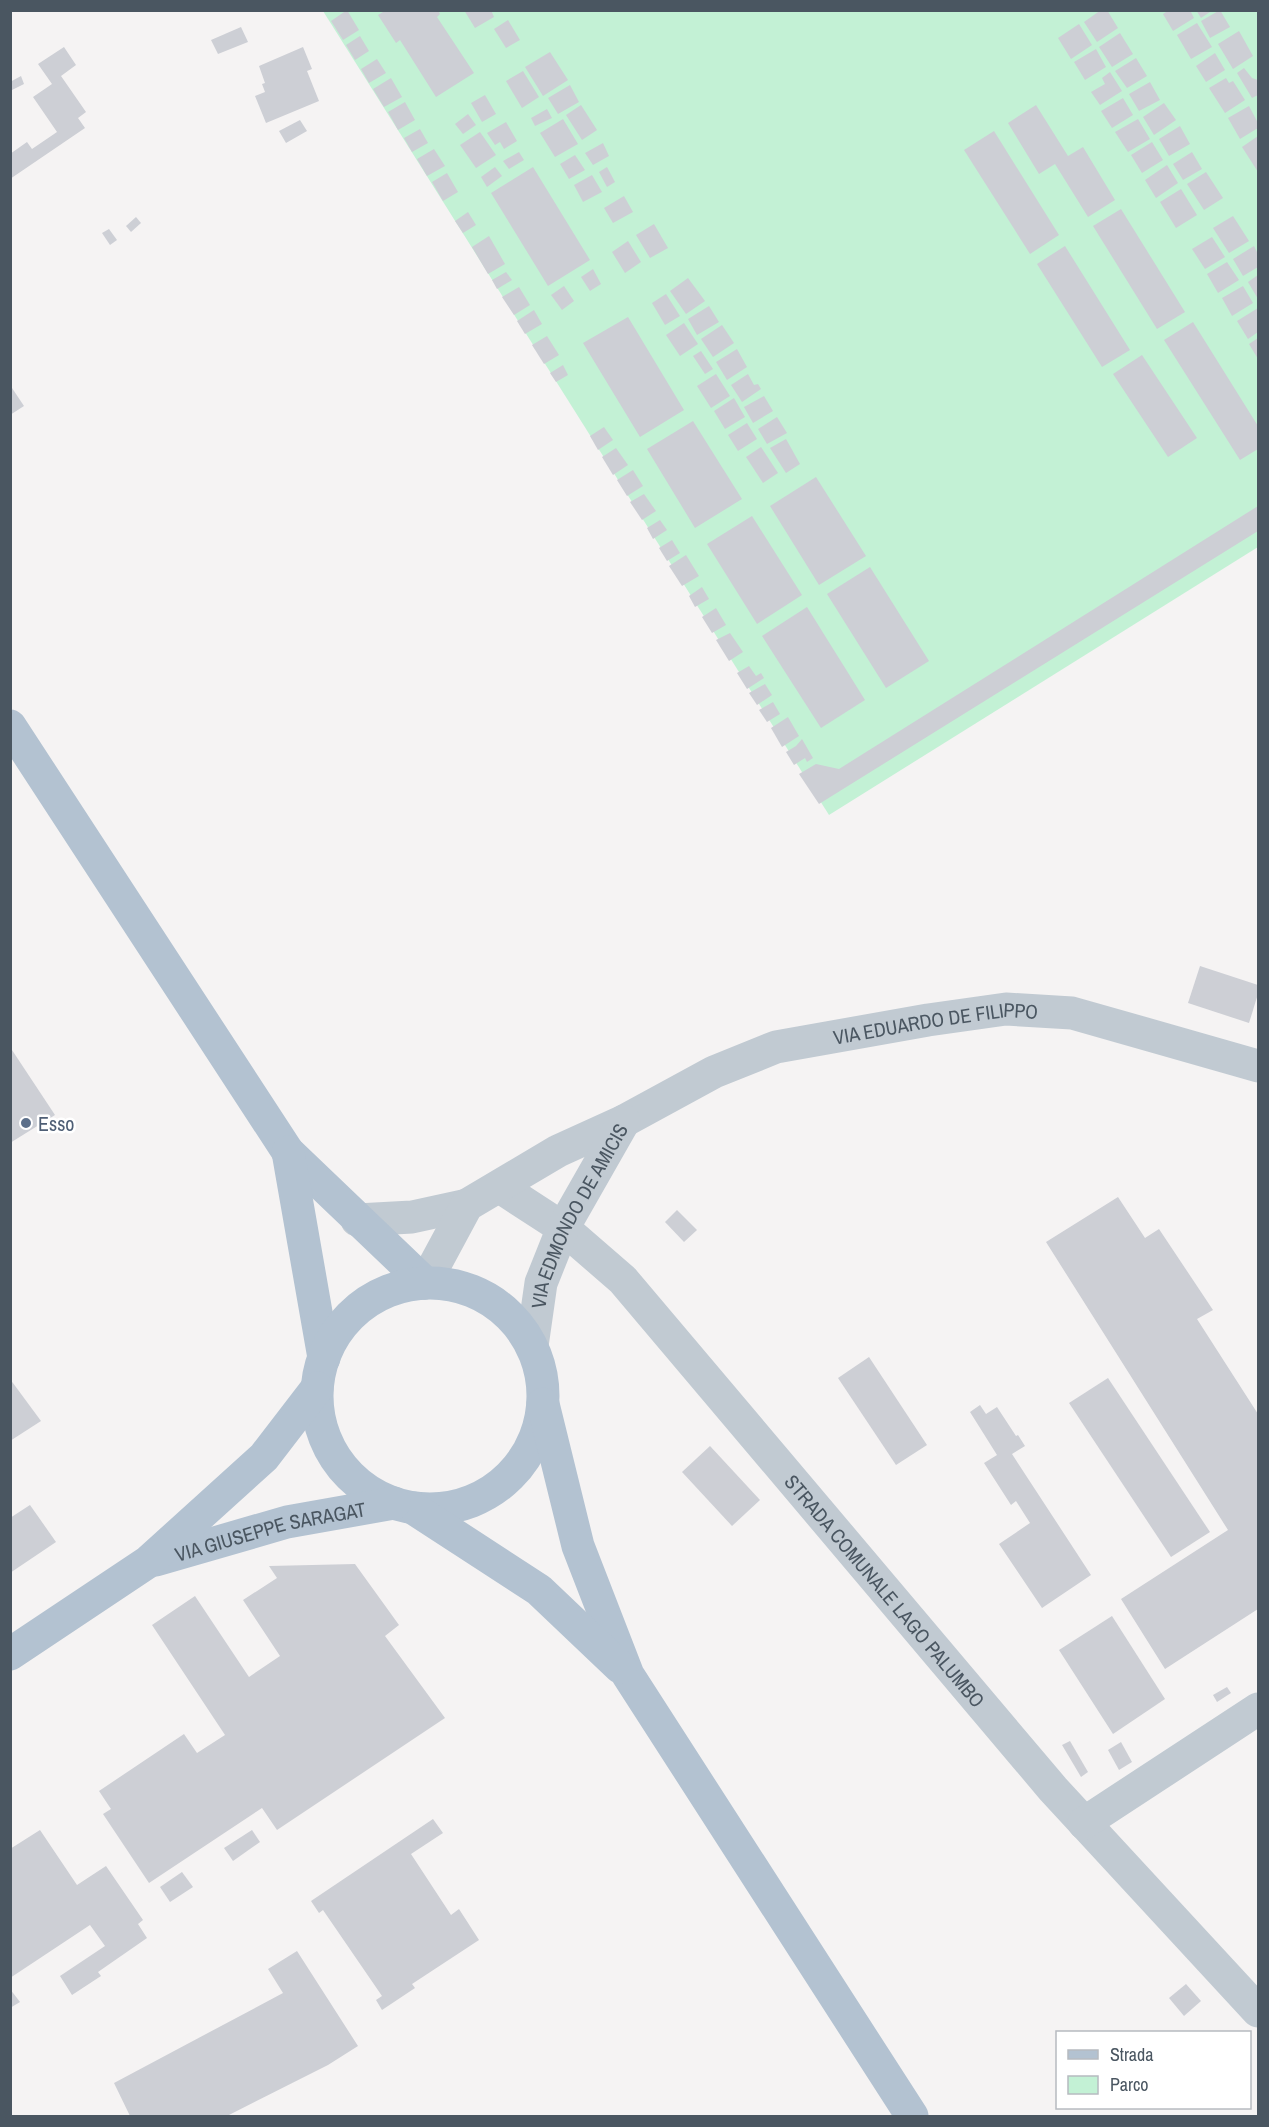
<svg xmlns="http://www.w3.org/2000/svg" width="1269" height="2127" viewBox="0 0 1269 2127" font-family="'Archivo Narrow',sans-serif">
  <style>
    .green { fill: #c3f1d5 }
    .building { fill: #cdcfd5 }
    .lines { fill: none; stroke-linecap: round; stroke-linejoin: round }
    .minor { stroke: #c1cad2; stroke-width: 33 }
    .major { stroke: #b3c2d1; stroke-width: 33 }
    .service-dot { fill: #5c6f8a; stroke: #fff; stroke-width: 2 }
    .labels { text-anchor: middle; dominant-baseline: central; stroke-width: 5; stroke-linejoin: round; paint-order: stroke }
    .street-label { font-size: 20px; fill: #4a5661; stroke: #fff }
    .service-label { font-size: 20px; fill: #4e5e75; stroke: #fff; text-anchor: start }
  </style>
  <rect width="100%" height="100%" fill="#f5f3f3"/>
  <!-- green -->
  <polygon class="green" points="323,11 1258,11 1258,547 829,815"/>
  <!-- building -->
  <g class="building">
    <polygon points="347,10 359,30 343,40 331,21"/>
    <polygon points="382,10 438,10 440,14 437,17 474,73 436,97 400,40 396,43 378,15 383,12"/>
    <polygon points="464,10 491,10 494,17 475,28"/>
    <polygon points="1101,10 1107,10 1118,28 1097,42 1084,22"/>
    <polygon points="1169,10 1190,10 1194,18 1173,31 1163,14"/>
    <polygon points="1196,10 1213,10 1201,18"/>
    <polygon points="1220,10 1230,27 1210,38 1201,21"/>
    <polygon points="508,20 520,40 506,48 494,29"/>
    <polygon points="1197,23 1212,47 1191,59 1177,35"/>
    <polygon points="1079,24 1092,45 1071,59 1058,38"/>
    <polygon points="241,27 248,42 218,54 211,40"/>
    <polygon points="1239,31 1253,56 1233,69 1218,44"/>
    <polygon points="1120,33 1133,54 1112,67 1099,47"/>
    <polygon points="360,36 369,51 355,60 346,45"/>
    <polygon points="64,47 76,65 61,76 86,112 78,118 85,128 10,179 10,154 27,142 32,149 57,132 33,97 52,84 38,64"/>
    <polygon points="303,47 312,69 307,71 319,101 266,123 255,96 265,92 262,84 265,83 259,66"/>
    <polygon points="1096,49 1106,67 1085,80 1074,62"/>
    <polygon points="550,52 568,80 543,96 525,67"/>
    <polygon points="1215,53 1225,70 1206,82 1196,66"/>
    <polygon points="1136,58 1147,76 1127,88 1115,71"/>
    <polygon points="377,59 386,73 369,83 361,69"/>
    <polygon points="1244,68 1252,78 1258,80 1258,95 1252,98 1237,73"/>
    <polygon points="523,71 539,97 522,108 506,81"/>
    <polygon points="1110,72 1122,91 1100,105 1091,92 1105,84 1102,78"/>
    <polygon points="21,76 24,84 10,91 10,82"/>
    <polygon points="391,78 402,97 384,107 373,89"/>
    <polygon points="1226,78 1229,83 1233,81 1245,100 1225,113 1209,88"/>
    <polygon points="1150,82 1160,100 1139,111 1129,94"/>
    <polygon points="570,85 579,102 558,114 548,98"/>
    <polygon points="485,95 496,114 482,122 471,103"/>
    <polygon points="1123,98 1133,115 1112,128 1101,111"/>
    <polygon points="405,102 415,120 398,130 388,112"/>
    <polygon points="1164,103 1176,120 1154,135 1143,117"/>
    <polygon points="581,105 597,130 582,140 566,115"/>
    <polygon points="1036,105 1068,156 1083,147 1115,200 1088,217 1055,164 1039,174 1008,123"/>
    <polygon points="1249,106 1258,123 1258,128 1240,139 1228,118"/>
    <polygon points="547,109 552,118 535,126 531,118"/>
    <polygon points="468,114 476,125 463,134 455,124"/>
    <polygon points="563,119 578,144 555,157 540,133"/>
    <polygon points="1138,119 1150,139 1128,152 1115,132"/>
    <polygon points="300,120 307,131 286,143 279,131"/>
    <polygon points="506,122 517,141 504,149 500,142 495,145 487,133"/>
    <polygon points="1180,126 1190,144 1169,156 1159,139"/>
    <polygon points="420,129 428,143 412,152 404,138"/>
    <polygon points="994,131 1059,235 1030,254 964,150"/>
    <polygon points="480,132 496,155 476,168 460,145"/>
    <polygon points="1258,136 1258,172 1242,147"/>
    <polygon points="1152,142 1163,160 1142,173 1131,155"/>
    <polygon points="603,143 609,156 593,165 585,153"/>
    <polygon points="434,149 445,166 427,176 417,159"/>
    <polygon points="519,152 524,160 509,169 503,161"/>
    <polygon points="1192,152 1202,169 1183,180 1173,164"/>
    <polygon points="575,155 585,170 569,179 560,164"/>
    <polygon points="1167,165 1178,183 1156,198 1145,180"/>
    <polygon points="495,167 502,176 487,187 481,177"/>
    <polygon points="533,167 590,260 548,286 491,193"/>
    <polygon points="607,167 615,182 607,187 599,172"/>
    <polygon points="1206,172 1223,198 1204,210 1187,184"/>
    <polygon points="447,173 458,192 443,201 432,182"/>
    <polygon points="592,175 602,192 583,202 574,185"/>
    <polygon points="1181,189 1197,215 1176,228 1160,202"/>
    <polygon points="624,196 633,212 613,223 604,208"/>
    <polygon points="1121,209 1185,312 1157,329 1093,226"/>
    <polygon points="468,212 476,225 463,233 455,221"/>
    <polygon points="1233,216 1249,241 1229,253 1213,228"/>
    <polygon points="136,217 141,223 131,232 126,226"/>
    <polygon points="654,224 668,248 650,258 636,235"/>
    <polygon points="109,229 117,240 110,245 102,233"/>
    <polygon points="489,236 505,264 488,274 472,247"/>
    <polygon points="1212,237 1225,257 1205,269 1192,249"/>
    <polygon points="628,241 641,262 625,273 612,252"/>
    <polygon points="1065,246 1130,350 1102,367 1037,264"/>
    <polygon points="1254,246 1258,254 1258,267 1243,276 1233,259"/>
    <polygon points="1227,262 1239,280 1218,293 1207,274"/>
    <polygon points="593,269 601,284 590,291 581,277"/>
    <polygon points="506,272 512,280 497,289 492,280"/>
    <polygon points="1258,275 1258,299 1248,282"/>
    <polygon points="688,278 705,301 686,314 670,291"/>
    <polygon points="564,286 574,301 562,310 551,295"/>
    <polygon points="1243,286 1253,303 1232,316 1222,298"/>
    <polygon points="519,287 530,305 514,315 502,297"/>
    <polygon points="666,294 680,316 665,325 652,303"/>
    <polygon points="709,306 719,322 697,335 688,319"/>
    <polygon points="1258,308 1258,332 1248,339 1237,321"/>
    <polygon points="534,310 542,324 525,334 517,321"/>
    <polygon points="628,317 684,410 640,437 583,343"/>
    <polygon points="1193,322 1258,426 1258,449 1240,460 1164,340"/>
    <polygon points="684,323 698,344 680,356 666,335"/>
    <polygon points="722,325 734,343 713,357 701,339"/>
    <polygon points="547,336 559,355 544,364 532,345"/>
    <polygon points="1258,338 1258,359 1249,344"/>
    <polygon points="737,349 747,367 727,380 716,362"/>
    <polygon points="701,351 713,369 705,374 693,356"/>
    <polygon points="1142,355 1197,438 1168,457 1113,374"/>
    <polygon points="563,365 568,375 556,382 550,373"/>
    <polygon points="716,374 730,396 711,408 697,386"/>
    <polygon points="748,374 754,385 758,384 761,389 742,402 731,385"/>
    <polygon points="10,385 24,406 10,415"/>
    <polygon points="764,396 773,411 753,423 744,407"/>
    <polygon points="734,398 745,417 725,429 714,411"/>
    <polygon points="777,417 787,433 767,444 758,429"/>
    <polygon points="693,421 742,499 695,528 647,449"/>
    <polygon points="747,423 757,439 738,451 728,435"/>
    <polygon points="604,427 613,440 598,450 590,436"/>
    <polygon points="786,439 800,464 786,473 770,448"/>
    <polygon points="761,447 778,473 763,483 746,457"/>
    <polygon points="616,448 628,465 613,475 602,457"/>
    <polygon points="633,470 643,486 627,496 617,480"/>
    <polygon points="816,477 866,556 819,585 770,506"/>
    <polygon points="644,494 656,511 642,520 630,502"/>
    <polygon points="1258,506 1258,531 819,804 799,774 816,764 839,769"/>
    <polygon points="752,516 802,595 757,624 707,544"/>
    <polygon points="660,520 667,530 653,539 647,528"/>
    <polygon points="672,540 680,553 667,561 659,548"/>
    <polygon points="686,555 699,576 682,586 669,566"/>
    <polygon points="870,567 929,661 886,688 827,594"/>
    <polygon points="702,587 709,599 695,607 689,596"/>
    <polygon points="807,607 865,700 821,728 762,636"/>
    <polygon points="716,608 726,625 712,633 702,617"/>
    <polygon points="730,633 743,652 729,661 716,640"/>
    <polygon points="749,666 756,676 761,673 764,678 747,689 737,673"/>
    <polygon points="765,684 772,695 757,705 749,693"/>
    <polygon points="773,702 780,714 767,722 759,710"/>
    <polygon points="788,717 799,736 782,747 771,728"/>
    <polygon points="802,739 813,758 807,762 805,758 794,765 786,752 796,746"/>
    <polygon points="1200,966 1258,985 1258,994 1249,1023 1188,1003"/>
    <polygon points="10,1047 55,1115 10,1143"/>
    <polygon points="1118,1197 1145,1238 1159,1229 1213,1310 1197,1319 1258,1414 1258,1609 1165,1669 1121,1599 1228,1530 1046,1242"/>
    <polygon points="677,1210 697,1230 684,1242 665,1222"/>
    <polygon points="869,1357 927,1445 896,1465 838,1378"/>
    <polygon points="1108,1378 1210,1532 1171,1557 1069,1403"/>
    <polygon points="10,1379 41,1421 10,1441"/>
    <polygon points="980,1405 986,1414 997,1407 1016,1436 1018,1435 1025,1446 1012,1454 1091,1575 1042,1608 999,1544 1030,1523 1016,1501 1011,1505 984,1463 997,1455 970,1412"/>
    <polygon points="710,1446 760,1500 732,1526 682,1472"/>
    <polygon points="30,1505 56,1542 10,1573 10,1518"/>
    <polygon points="355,1564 399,1625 385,1636 445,1718 277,1830 262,1808 149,1883 103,1814 111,1809 99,1791 184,1734 197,1753 225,1735 152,1625 195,1596 249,1677 280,1656 243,1600 277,1578 269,1566"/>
    <polygon points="1112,1616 1165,1699 1113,1734 1059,1650"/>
    <polygon points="1227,1687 1231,1693 1217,1702 1213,1695"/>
    <polygon points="1070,1741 1088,1772 1081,1777 1062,1745"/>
    <polygon points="1121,1742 1132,1762 1119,1770 1108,1750"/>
    <polygon points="433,1819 443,1833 411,1854 451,1915 459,1909 479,1940 412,1984 415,1988 382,2010 376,2000 382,1996 323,1910 319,1913 311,1901"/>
    <polygon points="40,1830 77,1885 106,1866 143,1920 138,1924 147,1938 98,1972 101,1976 72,1995 60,1976 105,1946 90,1925 10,1978 10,1849"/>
    <polygon points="252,1830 260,1842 233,1861 224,1848"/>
    <polygon points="182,1872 193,1887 170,1902 160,1887"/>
    <polygon points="297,1951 358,2046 328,2065 227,2116 130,2116 114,2083 283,1993 268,1969"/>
    <polygon points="1186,1984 1201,2001 1184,2016 1169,1998"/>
    <polygon points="10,1989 20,2002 10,2008"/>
  </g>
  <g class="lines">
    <!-- minor -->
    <g class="minor">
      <path id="s1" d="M500,1187L563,1228L623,1280L1053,1789L1258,2011"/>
      <polyline points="357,1220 412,1217 467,1205"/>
      <path id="s2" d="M425,1283L467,1205L558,1151L624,1121L714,1072L776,1047L928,1020L1006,1009L1072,1013L1258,1066"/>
      <path id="s3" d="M532,1346L541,1283L563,1228L624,1121"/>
      <polyline points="1084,1823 1258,1709"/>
    </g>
    <!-- major -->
    <g class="major">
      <polyline points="10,726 288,1152 425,1283"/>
      <polyline points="288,1152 324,1358"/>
      <circle cx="430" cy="1396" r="113"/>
      <polyline points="543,1404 578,1546 628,1675 912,2116"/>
      <polyline points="413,1508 539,1590 620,1667"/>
      <path id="s4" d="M156,1560L287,1522L394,1503"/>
      <polyline points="10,1654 148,1562 264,1457 317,1388"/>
    </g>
  </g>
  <!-- markers -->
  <circle class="service-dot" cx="26" cy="1123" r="6"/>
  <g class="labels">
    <!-- street labels -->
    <g class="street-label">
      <text stroke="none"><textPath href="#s2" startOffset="598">VIA EDUARDO DE FILIPPO</textPath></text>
      <text stroke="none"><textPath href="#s3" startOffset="140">VIA EDMONDO DE AMICIS</textPath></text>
      <text stroke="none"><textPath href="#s4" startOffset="118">VIA GIUSEPPE SARAGAT</textPath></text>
      <text stroke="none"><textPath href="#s1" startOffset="561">STRADA COMUNALE LAGO PALUMBO</textPath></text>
    </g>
    <!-- service labels -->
    <g class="service-label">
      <text x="38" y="1123">Esso</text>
    </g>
  </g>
  <!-- border -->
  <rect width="1269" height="2127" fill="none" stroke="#4a5661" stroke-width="24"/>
  <!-- legend -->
  <rect x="1056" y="2031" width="195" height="78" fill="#ffffff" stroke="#b7bbc0" stroke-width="1.5"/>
  <rect x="1068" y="2050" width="30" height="9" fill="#b3c2d1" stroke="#b7bbc0" stroke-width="1.5"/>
  <text x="1110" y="2061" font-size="18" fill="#4a5661">Strada</text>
  <rect x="1068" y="2076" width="30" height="18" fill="#c3f1d5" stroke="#b7bbc0" stroke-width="1.5"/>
  <text x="1110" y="2091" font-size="18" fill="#4a5661">Parco</text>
</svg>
